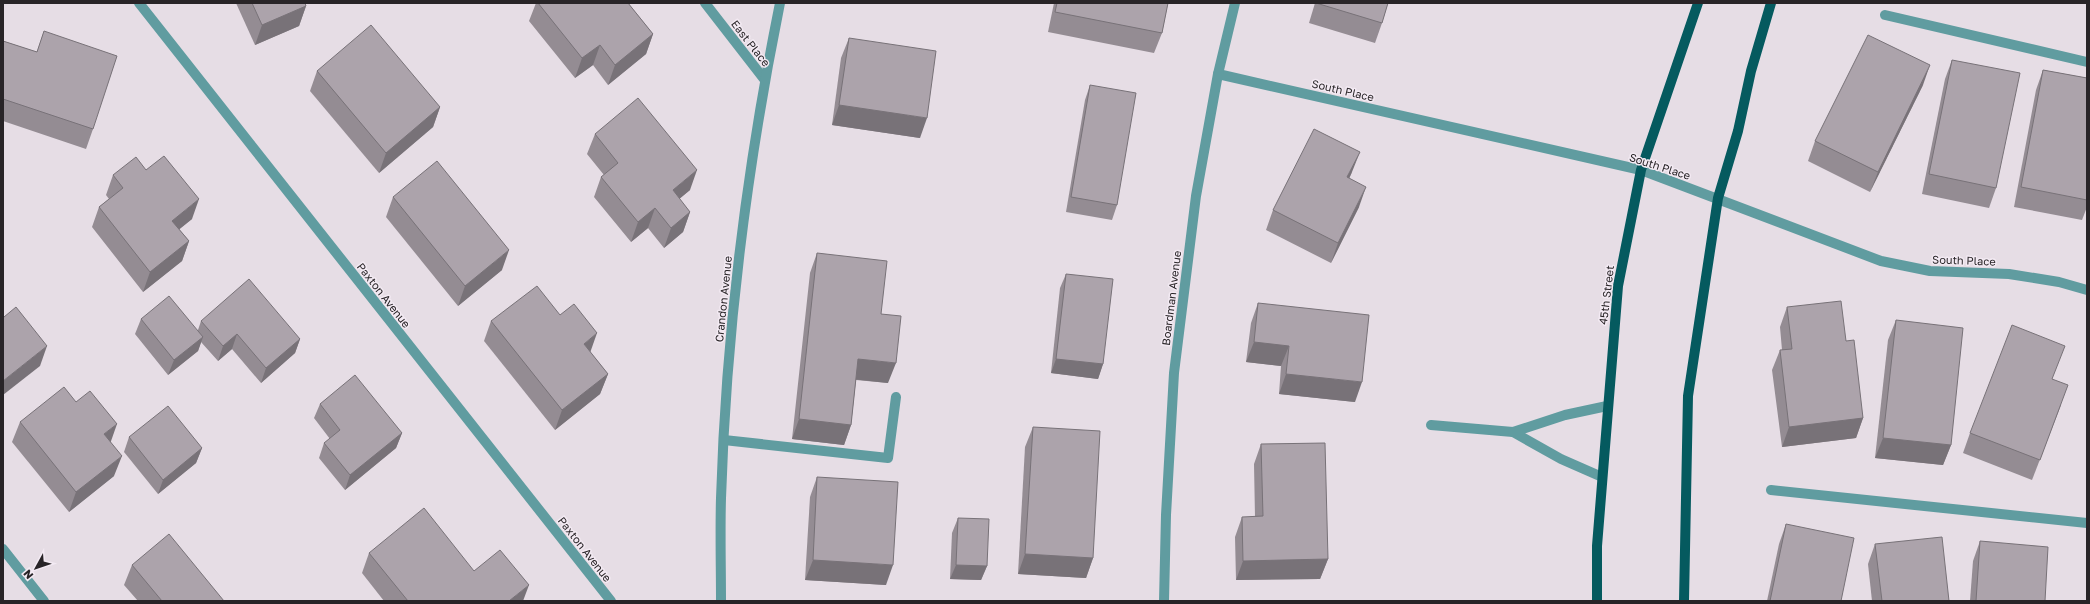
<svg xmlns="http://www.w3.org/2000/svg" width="2090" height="604" viewBox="0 0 2090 604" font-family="'Golos Text',sans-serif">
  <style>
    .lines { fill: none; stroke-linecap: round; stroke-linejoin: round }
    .minor { stroke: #609ca0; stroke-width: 10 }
    .major { stroke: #055a5f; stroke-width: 10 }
    .wall { fill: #948c93 }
    .shaded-wall { fill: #787278 }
    .building { fill: #aca3ab; stroke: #787278 }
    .labels { text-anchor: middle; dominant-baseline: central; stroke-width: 3; stroke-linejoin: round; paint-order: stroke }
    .street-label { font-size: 11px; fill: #282427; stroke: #f3eaf3 }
  </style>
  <rect width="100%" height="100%" fill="#e6dde5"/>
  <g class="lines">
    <!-- minor -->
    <g class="minor">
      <polyline points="139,3 611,601"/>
      <polyline points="705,3 764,79"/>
      <polyline points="1885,15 2087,62"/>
      <polyline points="1218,74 1641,170 1881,261 1930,271 2009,274 2059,282 2087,290"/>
      <polyline points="1431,425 1513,432"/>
      <polyline points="724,440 888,458 896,397"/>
      <polyline points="1602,477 1561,459 1513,432 1565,415 1607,406"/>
      <polyline points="1771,490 2087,523"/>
      <polyline points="3,549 44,601"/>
      <path d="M721,601C721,567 720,532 721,498C726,332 747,166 780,3"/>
      <polyline points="1164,601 1166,515 1174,373 1196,196 1218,74 1235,3"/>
    </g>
    <!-- major -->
    <g class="major">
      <polyline points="1597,601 1597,546 1618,286 1641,170 1698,3"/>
      <polyline points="1684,601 1688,396 1718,198 1738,131 1751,71 1771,3"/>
    </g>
  </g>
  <!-- wall -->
  <g class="wall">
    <polygon points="236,3 305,3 306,6 299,26 255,45"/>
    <polygon points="536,3 628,3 653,34 646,54 608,85 593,65 575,78 529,21"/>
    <polygon points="1054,3 1168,3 1162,33 1154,53 1048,32"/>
    <polygon points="1315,3 1388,3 1382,23 1375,43 1309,23"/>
    <polygon points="44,31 93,129 86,149 3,121 3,41 37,52"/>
    <polygon points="849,38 920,138 832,125 841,58"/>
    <polygon points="1952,60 1996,188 1989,208 1922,194 1945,79"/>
    <polygon points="2043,70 2087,78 2087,207 2082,220 2014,207 2036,90"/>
    <polygon points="317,71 440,107 433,127 379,173 310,91"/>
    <polygon points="1090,85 1117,205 1112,220 1066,212 1085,100"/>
    <polygon points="1923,85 1870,192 1808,161 1815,141"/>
    <polygon points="595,134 690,190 679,199 690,212 683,232 664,248 648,228 631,242 594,197 601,177 604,175 587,154"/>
    <polygon points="146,170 192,219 179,229 189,241 182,261 143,292 92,227 99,207 109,199 106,195 113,175"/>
    <polygon points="1352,172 1349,179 1359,207 1331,263 1266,230 1273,210"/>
    <polygon points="393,197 502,270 458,306 386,217"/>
    <polygon points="817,253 888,383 856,380 851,425 844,445 792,439 810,273"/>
    <polygon points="1066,274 1103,364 1098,379 1051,373 1060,288"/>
    <polygon points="1258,303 1355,402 1279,394 1281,366 1246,362 1251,323"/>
    <polygon points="1787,307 1846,341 1863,418 1856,438 1782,447 1772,370 1780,350 1782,350 1780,327"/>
    <polygon points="560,315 608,374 600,394 555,430 484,341 491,321"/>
    <polygon points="141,319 198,330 201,321 300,339 295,353 261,383 232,349 218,361 201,342 198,351 168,375 135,334"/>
    <polygon points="1896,320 1951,445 1943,465 1875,458 1888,340"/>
    <polygon points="2053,379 2061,405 2032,480 1963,453 1970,433"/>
    <polygon points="320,404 402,433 396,448 345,490 319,458 324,443 330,439 314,418"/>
    <polygon points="20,422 111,442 114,476 69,512 12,442"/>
    <polygon points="1033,427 1093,558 1086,578 1018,574 1025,447"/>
    <polygon points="129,437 202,448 196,463 158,494 124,452"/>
    <polygon points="1261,444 1328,559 1320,579 1236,580 1235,537 1242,517 1255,517 1254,464"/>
    <polygon points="817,477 886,585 805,580 810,497"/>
    <polygon points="958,518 987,566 981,580 950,579 952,533"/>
    <polygon points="1786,524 1841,601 1767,601 1779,544"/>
    <polygon points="1980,541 2045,601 1970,601 1973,561"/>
    <polygon points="1875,544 1949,601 1872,601 1868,564"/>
    <polygon points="369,553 474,571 523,601 384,601 362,573"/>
    <polygon points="132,565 224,601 138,601 124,585"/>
  </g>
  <!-- shaded-wall -->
  <g class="shaded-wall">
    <polygon points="306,6 299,26 255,45 262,25"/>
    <polygon points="653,34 646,54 608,85 615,65"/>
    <polygon points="600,45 593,65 575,78 582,58"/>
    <polygon points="1930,65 1923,85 1870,192 1878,172"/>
    <polygon points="839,105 927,118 920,138 832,125"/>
    <polygon points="440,107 433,127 379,173 386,153"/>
    <polygon points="1360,152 1352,172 1340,197 1347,177"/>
    <polygon points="697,170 690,190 666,210 673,190"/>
    <polygon points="1366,187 1359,207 1331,263 1338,243"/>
    <polygon points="199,199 192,219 165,241 172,221"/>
    <polygon points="655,208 648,228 631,242 638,222"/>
    <polygon points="690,212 683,232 664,248 671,228"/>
    <polygon points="189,241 182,261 143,292 150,272"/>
    <polygon points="509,250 502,270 458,306 465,286"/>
    <polygon points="597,333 590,353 584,344"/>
    <polygon points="237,334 232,349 218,361 223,346"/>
    <polygon points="203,337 198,351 168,375 174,360"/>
    <polygon points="300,339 295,353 261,383 266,368"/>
    <polygon points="1254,342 1289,346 1281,366 1246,362"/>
    <polygon points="47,346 40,366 3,395 3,381"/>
    <polygon points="858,359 896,363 888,383 851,379"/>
    <polygon points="1056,359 1103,364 1098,379 1051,373"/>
    <polygon points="608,374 600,394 555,430 562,410"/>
    <polygon points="1286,374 1362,382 1355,402 1279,394"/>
    <polygon points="1863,418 1856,438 1782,447 1789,427"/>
    <polygon points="799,419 851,425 844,445 792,439"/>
    <polygon points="117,424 110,444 104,434"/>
    <polygon points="402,433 396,448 345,490 350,475"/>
    <polygon points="1883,438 1951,445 1943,465 1875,458"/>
    <polygon points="202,448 196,463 158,494 163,480"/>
    <polygon points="122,456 114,476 69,512 76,492"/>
    <polygon points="1025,554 1093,558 1086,578 1018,574"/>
    <polygon points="1328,559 1320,579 1236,580 1243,561"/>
    <polygon points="813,560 893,565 886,585 805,580"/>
    <polygon points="956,565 987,566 981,580 950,579"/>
    <polygon points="529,585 523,601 509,601"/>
  </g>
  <!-- building -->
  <g class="building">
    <polygon points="252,3 305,3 306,6 262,25"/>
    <polygon points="538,3 628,3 653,34 615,65 600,45 582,58"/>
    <polygon points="1057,3 1168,3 1162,33 1055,12"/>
    <polygon points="1316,3 1388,3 1382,23"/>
    <polygon points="371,25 440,107 386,153 317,71"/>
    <polygon points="44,31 117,56 93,129 3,99 3,41 37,52"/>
    <polygon points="1868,35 1930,65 1878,172 1815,141"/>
    <polygon points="849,38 936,51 927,118 839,105"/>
    <polygon points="1952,60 2020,73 1996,188 1929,174"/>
    <polygon points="2043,70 2087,78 2087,200 2021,187"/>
    <polygon points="1090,85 1136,93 1117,205 1071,197"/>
    <polygon points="638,98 697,170 673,190 690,212 671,228 655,208 638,222 601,177 618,163 595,134"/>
    <polygon points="1314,129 1360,152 1347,177 1366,187 1338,243 1273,210"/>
    <polygon points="164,156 199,199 172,221 189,241 150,272 99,207 123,188 113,175 136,157 146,170"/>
    <polygon points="437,161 509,250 465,286 393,197"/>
    <polygon points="817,253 887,261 881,314 901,316 896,363 858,359 851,425 799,419"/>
    <polygon points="1066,274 1113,279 1103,364 1056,359"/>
    <polygon points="249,279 300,339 266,368 237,334 223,346 201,321"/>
    <polygon points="537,286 560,315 574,304 597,333 584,344 608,374 562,410 491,321"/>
    <polygon points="169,296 203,337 174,360 141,319"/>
    <polygon points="1841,301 1846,341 1854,340 1863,418 1789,427 1780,350 1792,349 1787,307"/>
    <polygon points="1258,303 1369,315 1362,382 1286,374 1289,346 1254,342"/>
    <polygon points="16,307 47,346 3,381 3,315 4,317"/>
    <polygon points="1896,320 1963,328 1951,445 1883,438"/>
    <polygon points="2012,325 2065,346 2052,379 2068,385 2040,460 1970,433"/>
    <polygon points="355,375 402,433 350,475 324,443 340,430 320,404"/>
    <polygon points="64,387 76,402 90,391 117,424 104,434 122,456 76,492 20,422"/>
    <polygon points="168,406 202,448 163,480 129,437"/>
    <polygon points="1033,427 1100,431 1093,558 1025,554"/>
    <polygon points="1325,443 1328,559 1243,561 1242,517 1263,516 1261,444"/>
    <polygon points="817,477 898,482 893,565 813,560"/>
    <polygon points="424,508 474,571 500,550 529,585 509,601 408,601 369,553"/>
    <polygon points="958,518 989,519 987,566 956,565"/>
    <polygon points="1786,524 1854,538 1841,601 1770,601"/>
    <polygon points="169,534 224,601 162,601 132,565"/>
    <polygon points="1942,537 1949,601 1882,601 1875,544"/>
    <polygon points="1980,541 2048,547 2045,601 1976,601"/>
  </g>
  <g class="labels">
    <!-- street labels -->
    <g class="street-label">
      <text transform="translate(751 43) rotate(52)">East Place</text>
      <text transform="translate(1343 90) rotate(13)">South Place</text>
      <text transform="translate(1660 166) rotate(18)">South Place</text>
      <text transform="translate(1964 260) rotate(2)">South Place</text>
      <text transform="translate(384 295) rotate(52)">Paxton Avenue</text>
      <text transform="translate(1606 295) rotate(-83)">45th Street</text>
      <text transform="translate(1171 298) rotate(-83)">Boardman Avenue</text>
      <text transform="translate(723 299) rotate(-84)">Crandon Avenue</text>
      <text transform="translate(585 549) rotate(52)">Paxton Avenue</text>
    </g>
  </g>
  <!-- border -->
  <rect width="2090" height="604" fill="none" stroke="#282427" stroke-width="8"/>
  <!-- north arrow -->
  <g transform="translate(36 568) rotate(230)" stroke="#f3eaf3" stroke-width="3" paint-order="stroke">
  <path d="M0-3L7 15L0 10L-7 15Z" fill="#282427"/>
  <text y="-6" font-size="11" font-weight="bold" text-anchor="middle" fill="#282427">N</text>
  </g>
</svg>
